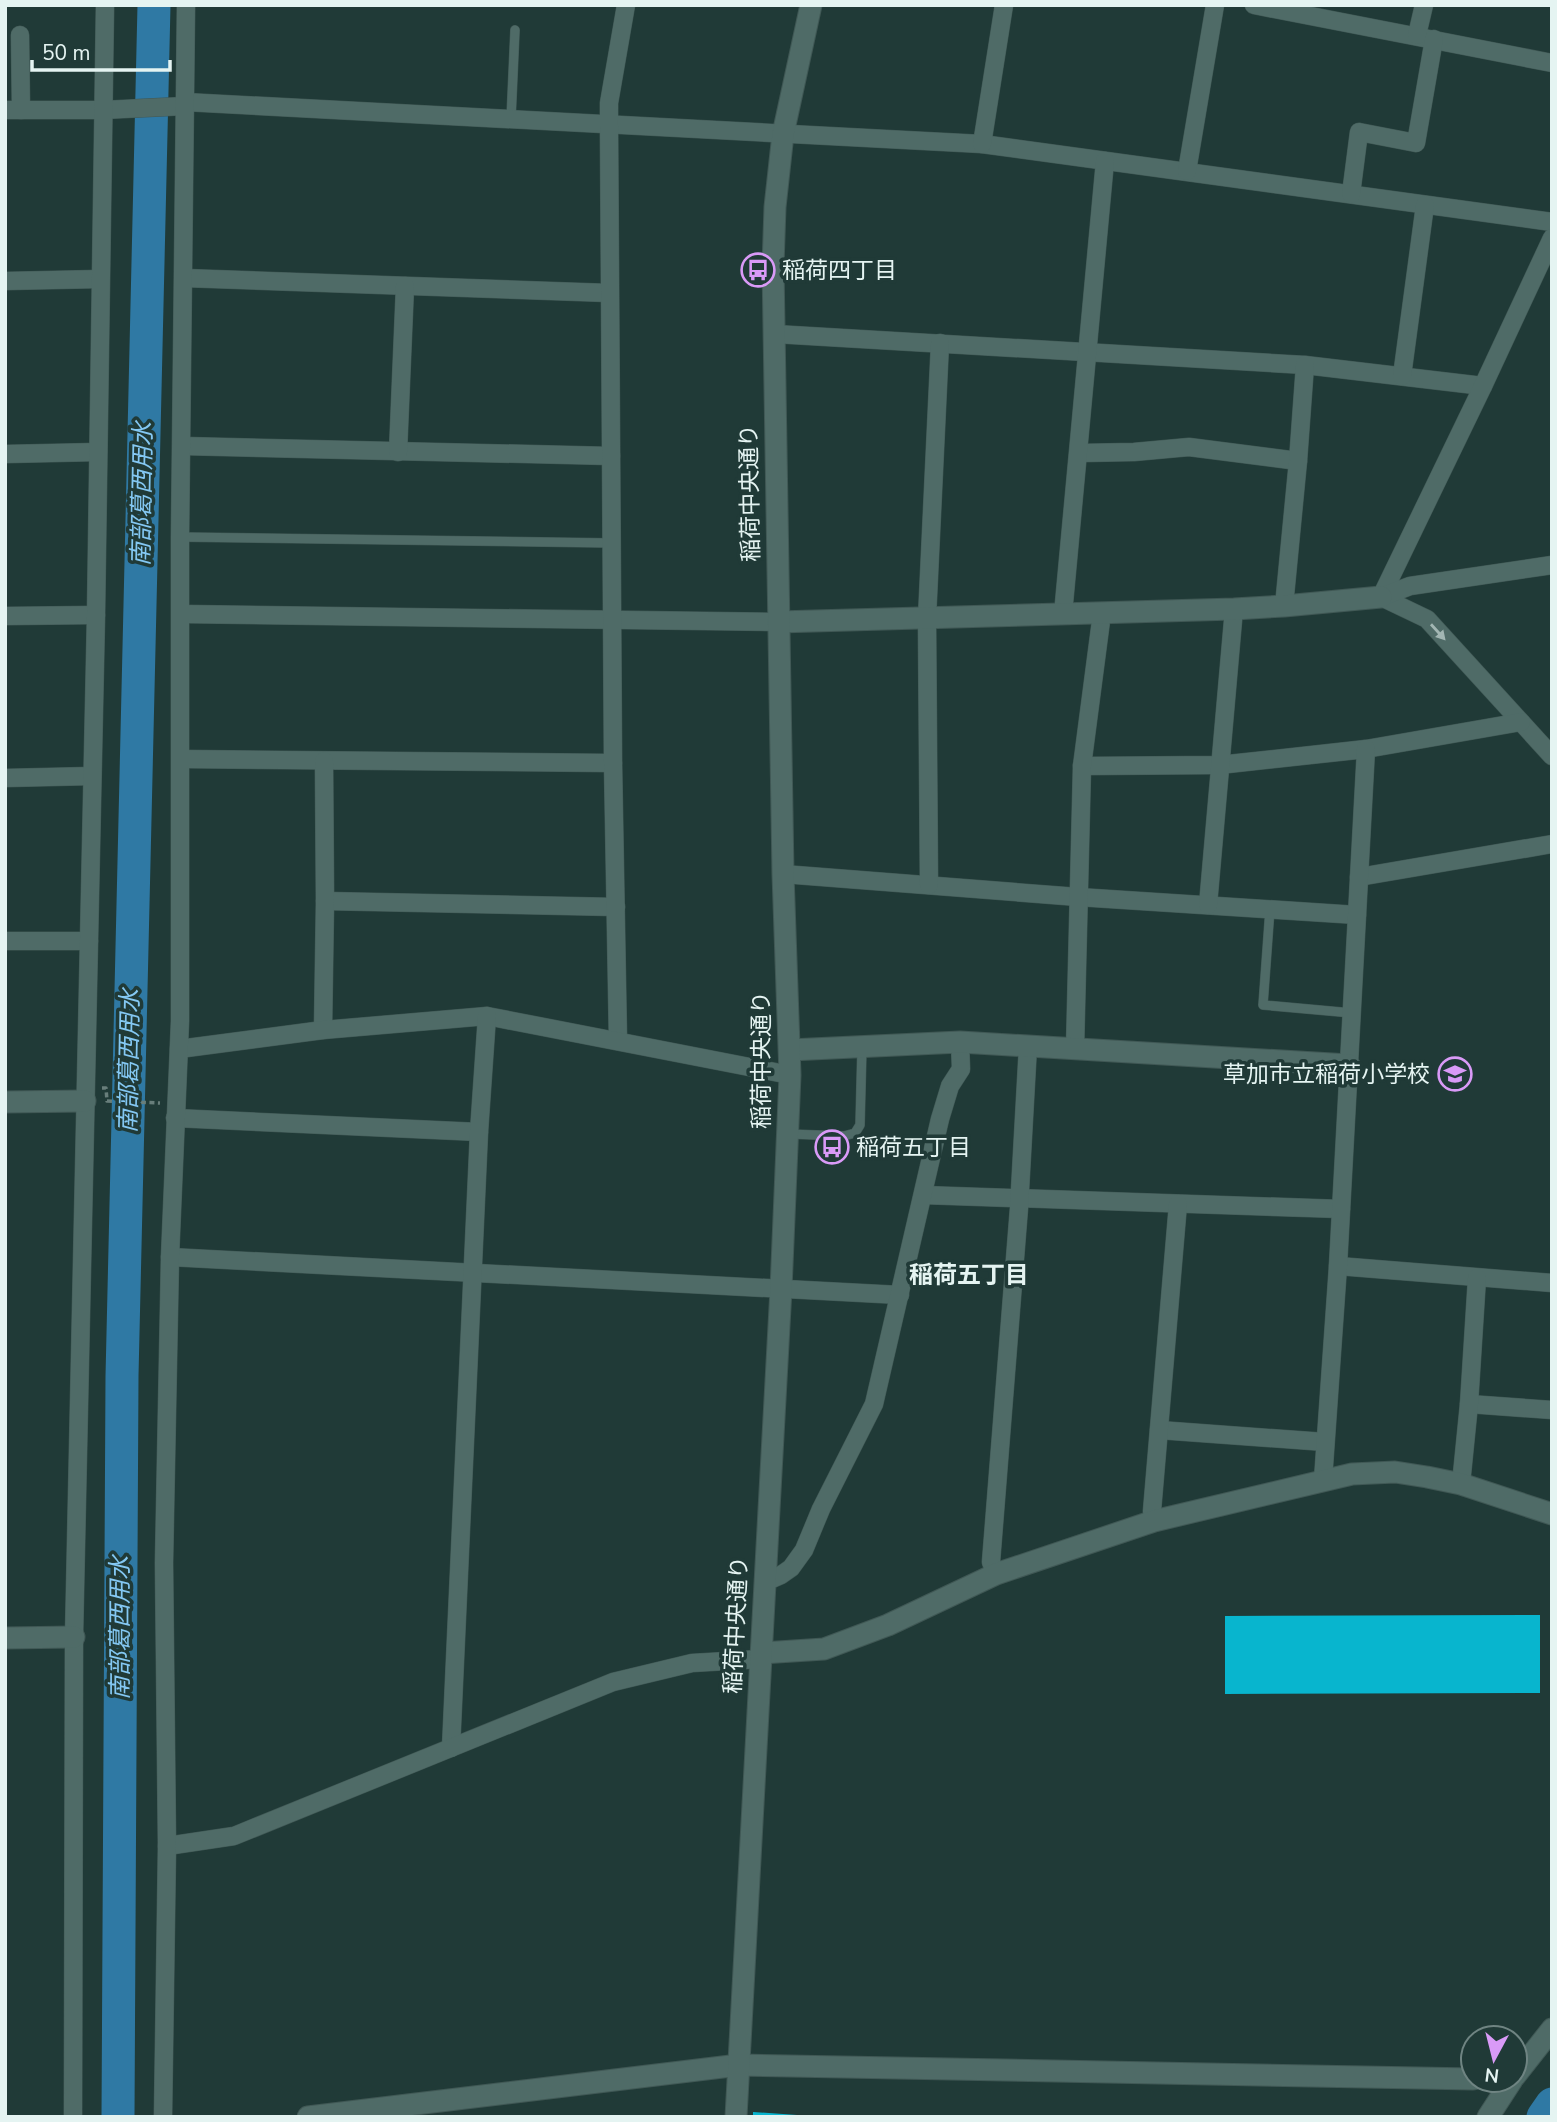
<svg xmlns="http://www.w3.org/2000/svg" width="1557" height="2122" viewBox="0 0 1557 2122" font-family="'Nunito Sans','Noto Sans JP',sans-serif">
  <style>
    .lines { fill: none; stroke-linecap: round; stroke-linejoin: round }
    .river { stroke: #2f79a4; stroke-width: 33 }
    .building { fill: #08b5ce }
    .service-casing { stroke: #405855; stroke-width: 10 }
    .minor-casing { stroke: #405855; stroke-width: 19 }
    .tertiary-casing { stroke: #405855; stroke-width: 23 }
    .path { stroke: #687e7b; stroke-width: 3.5; stroke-dasharray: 5 3.5; stroke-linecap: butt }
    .service { stroke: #4f6b67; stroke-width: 9 }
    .minor { stroke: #4f6b67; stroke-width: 18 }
    .tertiary { stroke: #4f6b67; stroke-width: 21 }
    .oneway { fill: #a2b6b3 }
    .labels { text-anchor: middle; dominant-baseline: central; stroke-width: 7; stroke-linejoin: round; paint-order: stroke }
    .poi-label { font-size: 23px; fill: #e5f4f2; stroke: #203a37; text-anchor: start }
    .street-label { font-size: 23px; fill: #e5f4f2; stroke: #203a37 }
    .water-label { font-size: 24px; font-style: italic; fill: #84c8f3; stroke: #203a37 }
    .neighbourhood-label { font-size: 24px; font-weight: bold; fill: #e5f4f2; stroke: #203a37 }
  </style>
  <rect width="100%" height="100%" fill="#203a37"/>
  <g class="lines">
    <!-- river -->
    <g class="river">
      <polyline points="118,2117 122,1376 154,5"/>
      <polyline points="1543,2117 1552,2104"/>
    </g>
  </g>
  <!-- building -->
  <g class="building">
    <polygon points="1540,1615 1540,1693 1225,1694 1225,1616"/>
    <polygon points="753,2112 797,2115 797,2117 753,2117"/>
  </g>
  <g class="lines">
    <defs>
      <g id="service">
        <polyline points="511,119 515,30"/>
        <polyline points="180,537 612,543"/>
        <polyline points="1270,909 1263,1005 1352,1013"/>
        <polyline points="789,1134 844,1136 855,1133 860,1125 862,1047"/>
      </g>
      <g id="minor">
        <polyline points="1254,5 1552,63"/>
        <polyline points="20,35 21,110"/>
        <polyline points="1417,35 1424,5"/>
        <polyline points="185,102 982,144 1552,222"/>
        <polyline points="5,110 103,110 185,106"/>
        <polyline points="982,144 1004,5"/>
        <polyline points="1187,171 1215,5"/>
        <polyline points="1351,194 1359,132 1416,143 1434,39"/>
        <polyline points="184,278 609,293"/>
        <polyline points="5,281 100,279"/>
        <polyline points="775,334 1305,365 1483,386"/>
        <polyline points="1402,376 1425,205"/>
        <polyline points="183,446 611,456"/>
        <polyline points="398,452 405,286"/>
        <polyline points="1080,453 1134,452 1189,447 1298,461"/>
        <polyline points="5,454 98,452"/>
        <polyline points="1381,597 1483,386 1552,238"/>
        <polyline points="1381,597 1427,619 1552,756"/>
        <polyline points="1381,597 1410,586 1552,565"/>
        <polyline points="1284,606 1298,461 1305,365"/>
        <polyline points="182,614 778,622"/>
        <polyline points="1063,614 1105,161"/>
        <polyline points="5,616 96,615"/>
        <polyline points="181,759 613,763"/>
        <polyline points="1082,766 1219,765 1366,749 1521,722"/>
        <polyline points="5,778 92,776"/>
        <polyline points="783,874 1078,897 1357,915"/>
        <polyline points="1359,877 1552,844"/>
        <polyline points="929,885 927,618 940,343"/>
        <polyline points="325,901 616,907"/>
        <polyline points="1208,905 1234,609"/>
        <polyline points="5,941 89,941"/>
        <polyline points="323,1030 325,901 324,761"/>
        <polyline points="618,1041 613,763 609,125 609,103 626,5"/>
        <polyline points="179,1049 323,1030 487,1016 790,1075"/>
        <polyline points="1075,1049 1082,766 1102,613"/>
        <polyline points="175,1118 479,1132"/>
        <polyline points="923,1195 1341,1209"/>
        <polyline points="170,1257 900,1295"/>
        <polyline points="1338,1266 1552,1283"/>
        <polyline points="1469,1404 1552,1410"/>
        <polyline points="1159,1430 1325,1442"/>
        <polyline points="1323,1480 1338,1266 1366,749"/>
        <polyline points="1461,1484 1469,1404 1477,1278"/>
        <polyline points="1154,1521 1152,1511 1178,1204"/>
        <polyline points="996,1574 991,1562 1019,1208 1028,1046"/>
        <polyline points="765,1582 781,1575 791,1568 804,1550 821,1509 874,1404 940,1119 950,1086 961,1069 960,1042"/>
        <polyline points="451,1748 479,1132 487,1016"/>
        <polyline points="167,1846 234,1836 613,1682 692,1663 761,1659"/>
        <polyline points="73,2117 74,1637 96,615 105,5"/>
        <polyline points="163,2117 167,1846 164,1563 170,1257 180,1021 180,537 186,5"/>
      </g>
      <g id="tertiary">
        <polyline points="778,622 1234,609 1284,606 1381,597"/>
        <polyline points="790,1050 960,1042 1349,1065"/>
        <polyline points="5,1102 85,1101"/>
        <polyline points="5,1638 74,1637"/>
        <polyline points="761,1653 824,1649 888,1625 996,1574 1154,1521 1352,1474 1395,1472 1427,1477 1461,1484 1552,1514"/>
        <polyline points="1515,2076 1552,2029"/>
        <polyline points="308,2117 739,2065 1473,2079"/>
        <polyline points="736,2117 781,1289 790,1075 783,874 773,266 775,207 783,134 811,5"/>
        <polyline points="1488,2117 1512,2080"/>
      </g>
    </defs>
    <!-- service casing -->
    <use href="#service" class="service-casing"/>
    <!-- minor casing -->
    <use href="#minor" class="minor-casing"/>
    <!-- tertiary casing -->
    <use href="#tertiary" class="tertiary-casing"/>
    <!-- path -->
    <polyline class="path" points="102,1088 106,1088 107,1101 160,1103"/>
    <!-- service -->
    <use href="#service" class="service"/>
    <!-- minor -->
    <use href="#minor" class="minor"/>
    <!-- tertiary -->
    <use href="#tertiary" class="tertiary"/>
  </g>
  <!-- one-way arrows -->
  <defs><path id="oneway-solid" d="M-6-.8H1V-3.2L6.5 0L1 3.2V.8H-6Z" transform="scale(1.75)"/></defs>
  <use class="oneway" href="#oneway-solid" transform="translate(1438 632) rotate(48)"/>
  <!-- icons -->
  <defs>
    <symbol id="bus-ring" viewBox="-11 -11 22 22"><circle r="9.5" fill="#203a37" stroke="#d99af7" stroke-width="1.5"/><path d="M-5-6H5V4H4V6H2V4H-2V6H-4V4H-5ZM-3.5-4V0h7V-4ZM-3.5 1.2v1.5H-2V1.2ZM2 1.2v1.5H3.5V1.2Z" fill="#d99af7"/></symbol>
    <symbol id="school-ring" viewBox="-11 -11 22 22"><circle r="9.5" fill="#203a37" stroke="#d99af7" stroke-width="1.5"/><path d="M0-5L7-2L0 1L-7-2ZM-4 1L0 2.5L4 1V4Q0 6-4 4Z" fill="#d99af7"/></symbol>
  </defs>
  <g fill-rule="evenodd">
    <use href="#bus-ring" x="739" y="251" width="38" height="38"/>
    <use href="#school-ring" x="1436" y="1055" width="38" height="38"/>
    <use href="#bus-ring" x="813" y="1128" width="38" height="38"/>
  </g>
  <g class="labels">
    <!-- poi labels -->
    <g class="poi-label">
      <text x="782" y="270">稲荷四丁目</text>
      <text x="1430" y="1074" text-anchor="end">草加市立稲荷小学校</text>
      <text x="856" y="1147">稲荷五丁目</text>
    </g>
    <!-- street labels -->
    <g class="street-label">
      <text transform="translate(750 493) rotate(-91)">稲荷中央通り</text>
      <text transform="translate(761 1060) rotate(-90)">稲荷中央通り</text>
      <text transform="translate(736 1625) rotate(-87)">稲荷中央通り</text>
    </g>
    <!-- water labels -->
    <g class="water-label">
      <text transform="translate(142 494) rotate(-89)">南部葛西用水</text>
      <text transform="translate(129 1061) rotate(-89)">南部葛西用水</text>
      <text transform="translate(120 1628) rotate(-90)">南部葛西用水</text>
    </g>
    <!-- neighbourhood labels -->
    <g class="neighbourhood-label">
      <text x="969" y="1275">稲荷五丁目</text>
    </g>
  </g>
  <!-- border -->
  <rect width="1557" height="2122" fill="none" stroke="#e5f4f2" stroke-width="14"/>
  <!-- north arrow -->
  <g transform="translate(1494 2059) rotate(187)"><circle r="33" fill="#203a37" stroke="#6f8482" stroke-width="2"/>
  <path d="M0-5L12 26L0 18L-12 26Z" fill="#d99af7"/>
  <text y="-10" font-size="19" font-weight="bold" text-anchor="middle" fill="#e5f4f2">N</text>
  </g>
  <!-- scale -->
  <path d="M32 60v10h138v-10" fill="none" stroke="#e5f4f2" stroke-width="3.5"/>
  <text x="42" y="60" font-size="21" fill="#e5f4f2" stroke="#203a37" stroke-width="5" paint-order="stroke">50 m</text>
</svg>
